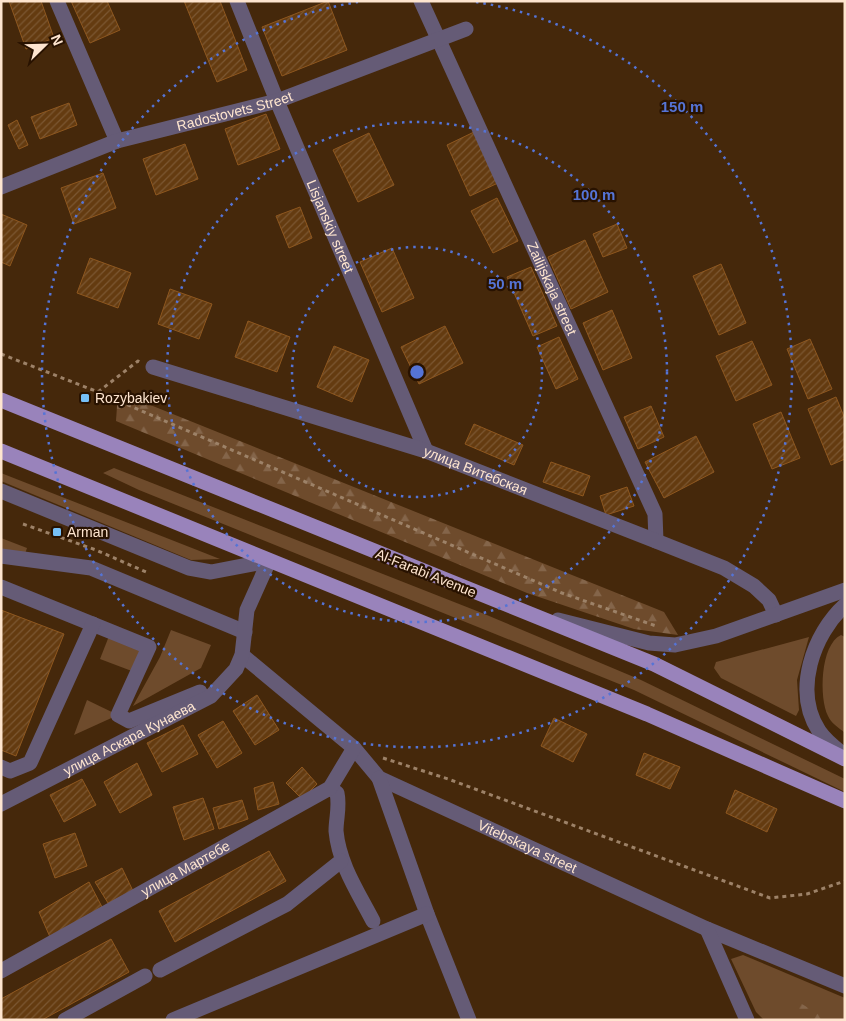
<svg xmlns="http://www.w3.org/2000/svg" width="846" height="1021" viewBox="0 0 846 1021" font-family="Arial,sans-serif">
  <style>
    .green { fill: #6e4b2c }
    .forest { fill: url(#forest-firs) }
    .building { fill: url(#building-hatch); stroke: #8e571f }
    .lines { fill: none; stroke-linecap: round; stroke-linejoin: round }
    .path { stroke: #9d8268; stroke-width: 3; stroke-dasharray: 4 4; stroke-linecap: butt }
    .minor { stroke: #655b76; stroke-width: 15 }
    .major { stroke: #9983bb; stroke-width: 15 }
    .ring { fill: none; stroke: #5574d6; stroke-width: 2.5; stroke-dasharray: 2.5 5 }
    .poi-dot { fill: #76c0f7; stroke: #281200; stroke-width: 2 }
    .labels { text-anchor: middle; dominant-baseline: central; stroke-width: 4.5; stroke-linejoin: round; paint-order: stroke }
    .street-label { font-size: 14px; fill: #fee5cf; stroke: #281200 }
    .poi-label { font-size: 14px; fill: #fee5cf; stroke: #281200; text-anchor: start }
    .centre { fill: #5574d6; stroke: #281200; stroke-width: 2.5 }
    .ring-label { font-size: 15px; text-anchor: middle; font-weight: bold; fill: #5574d6; stroke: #281200; stroke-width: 4.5; stroke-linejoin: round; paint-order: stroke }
  </style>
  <defs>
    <pattern id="forest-firs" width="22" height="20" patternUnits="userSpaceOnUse" patternTransform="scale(1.25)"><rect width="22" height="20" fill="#6e4b2c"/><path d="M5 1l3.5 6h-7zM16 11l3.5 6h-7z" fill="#84654a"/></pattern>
    <pattern id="building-hatch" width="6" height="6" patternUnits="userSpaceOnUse" patternTransform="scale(1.25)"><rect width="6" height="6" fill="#643b10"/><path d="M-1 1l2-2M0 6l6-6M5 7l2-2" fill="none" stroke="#7b5732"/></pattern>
  </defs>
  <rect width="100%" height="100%" fill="#45280b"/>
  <!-- green -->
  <g class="green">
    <polygon points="114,468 482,613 641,680 845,779 845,792 634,690 139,490 103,473"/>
    <polygon points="1,473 220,559 191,560 1,481"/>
    <polygon points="1,538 27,548 25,554 1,550"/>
    <polygon points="171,630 211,645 201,668 133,706 160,657"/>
    <polygon points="111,631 149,647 137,673 100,659"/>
    <path d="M841,635L845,637V733C839,728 831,723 828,716C819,698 820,645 841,635Z"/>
    <polygon points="809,637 797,680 799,710 796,716 721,678 714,668 716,662"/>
    <polygon points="87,700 118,715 74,735"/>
    <polygon points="743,955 845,998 845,1020 764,1020 756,1012 731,959"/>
  </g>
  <!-- forest -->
  <g class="forest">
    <polygon points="118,392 664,612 678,635 634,629 527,593 116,421"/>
    <polygon points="797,1001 815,1012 838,1020 795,1020 790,1008"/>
  </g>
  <!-- building -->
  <g class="building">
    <polygon points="9,1 41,1 54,38 26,49"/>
    <polygon points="71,1 107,1 120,30 90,43"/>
    <polygon points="184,1 220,1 247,70 217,82"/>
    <polygon points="328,1 347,50 282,76 262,27"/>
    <polygon points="69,103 77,125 40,139 31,117"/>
    <polygon points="266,114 280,149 238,165 225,129"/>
    <polygon points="17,120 28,145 19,149 8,125"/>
    <polygon points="474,132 498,183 470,196 447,145"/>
    <polygon points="369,133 394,185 358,202 333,150"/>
    <polygon points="185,144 198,179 156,195 143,159"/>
    <polygon points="103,173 116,208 74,224 61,188"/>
    <polygon points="497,198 518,241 493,253 471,211"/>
    <polygon points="300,207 312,238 289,248 276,216"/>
    <polygon points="1,214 27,225 10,266 1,262"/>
    <polygon points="617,224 627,248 603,257 593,234"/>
    <polygon points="585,240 608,292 571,309 548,257"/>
    <polygon points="392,248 414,298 382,312 360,262"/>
    <polygon points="90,258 131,273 118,308 77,293"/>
    <polygon points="721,264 746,323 719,335 693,276"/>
    <polygon points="531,267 557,326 533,336 507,277"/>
    <polygon points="170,289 212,304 199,339 158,324"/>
    <polygon points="612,310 632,358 603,370 583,323"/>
    <polygon points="248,321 290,337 277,372 235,357"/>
    <polygon points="445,326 463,363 419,384 401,347"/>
    <polygon points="559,337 578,379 556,389 537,347"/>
    <polygon points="810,339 832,389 808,399 787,349"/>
    <polygon points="752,341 772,385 736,401 716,356"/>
    <polygon points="334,346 369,360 352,402 317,387"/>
    <polygon points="836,397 845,419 845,459 831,465 808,409"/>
    <polygon points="651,406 664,437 638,449 624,417"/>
    <polygon points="781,412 800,458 772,469 753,424"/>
    <polygon points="474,424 523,445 514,465 465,444"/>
    <polygon points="696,436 714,472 664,498 645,462"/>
    <polygon points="551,462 590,476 583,496 543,482"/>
    <polygon points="627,487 634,506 606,515 600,496"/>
    <polygon points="1,610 64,634 16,756 1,750"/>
    <polygon points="257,695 279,730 255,745 233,711"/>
    <polygon points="554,718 587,734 573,762 541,746"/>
    <polygon points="223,721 242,753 217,768 198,735"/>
    <polygon points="183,725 198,754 162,772 147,743"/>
    <polygon points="644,753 680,767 670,789 636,775"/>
    <polygon points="137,763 152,795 120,813 104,782"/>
    <polygon points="302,767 317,784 302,799 286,783"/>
    <polygon points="82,779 96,805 64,822 50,795"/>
    <polygon points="273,782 279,804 258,810 254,788"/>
    <polygon points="735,790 777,809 767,832 726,813"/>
    <polygon points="203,798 214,829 184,840 173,807"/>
    <polygon points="242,800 248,819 219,829 213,808"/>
    <polygon points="75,833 87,866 55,878 43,844"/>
    <polygon points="269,851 286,881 175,942 159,911"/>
    <polygon points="122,868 133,891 108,903 95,882"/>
    <polygon points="89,882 102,907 50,937 39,912"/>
    <polygon points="111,939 129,972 42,1020 1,1020 1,999"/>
  </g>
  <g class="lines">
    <!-- path -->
    <g class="path">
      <polyline points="1,354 98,392 562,593 656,626"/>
      <polyline points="98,392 138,361 140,362"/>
      <polyline points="23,524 96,550 146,572"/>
      <polyline points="383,758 448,779 770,898 807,894 845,881"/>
    </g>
    <!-- minor -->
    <g class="minor">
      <polyline points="57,1 117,141"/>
      <path id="s1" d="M237,1L277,101L426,451"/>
      <path id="s2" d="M421,1L655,514L656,541"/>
      <path id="s3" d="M1,187L117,141L277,101L466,29"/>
      <path id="s4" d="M153,367L426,451L656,541L724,568L754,586L769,600L776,615"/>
      <polyline points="1,491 189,568 211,572 269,561"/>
      <polyline points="1,556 91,568 245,632"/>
      <polyline points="1,587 149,647 118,715 129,721 200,692"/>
      <polyline points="558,620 649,643 675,645 716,636 845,590"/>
      <path id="s5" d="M242,655L354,748L379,778L707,929L845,986"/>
      <path d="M844,755C835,748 825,740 819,731C793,691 813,634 845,605"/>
      <polyline points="1,767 10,771 30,763 93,624"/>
      <polyline points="379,778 427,914 469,1020"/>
      <path d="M330,788L337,793C340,807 336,818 336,831C339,864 358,892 373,921"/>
      <path id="s6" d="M1,804L211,696L236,669L242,655L247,610L269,561"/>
      <polyline points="707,929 747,1020"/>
      <polyline points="160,970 287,904 341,861"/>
      <path id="s7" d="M1,971L330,788L354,748"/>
      <polyline points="65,1020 145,976"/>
      <polyline points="173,1020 427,914"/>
    </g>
    <!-- major -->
    <g class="major">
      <polyline points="1,400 654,664 845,759"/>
      <polyline points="1,451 647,714 845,801"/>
    </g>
  </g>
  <!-- distance rings -->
  <g class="ring">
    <circle cx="417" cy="372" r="125"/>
    <circle cx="417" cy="372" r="250"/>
    <path d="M476 2A375 375 0 1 1 358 2"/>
  </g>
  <!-- markers -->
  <g class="poi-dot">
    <rect x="80" y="393" width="10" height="10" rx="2.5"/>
    <rect x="52" y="527" width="10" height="10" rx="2.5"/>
  </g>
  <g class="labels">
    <!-- street labels -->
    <g class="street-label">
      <text stroke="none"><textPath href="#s3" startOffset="246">Radostovets Street</textPath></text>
      <text stroke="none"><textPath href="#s1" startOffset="244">Lisjanskiy street</textPath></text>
      <text stroke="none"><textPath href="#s2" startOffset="316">Zailijskaja street</textPath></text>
      <text stroke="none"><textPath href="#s4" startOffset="339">улица Витебская</textPath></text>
      <text transform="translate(426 573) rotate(22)">Al-Farabi Avenue</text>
      <text stroke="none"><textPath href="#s6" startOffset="144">улица Аскара Кунаева</textPath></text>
      <text stroke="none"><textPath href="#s5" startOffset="348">Vitebskaya street</textPath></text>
      <text stroke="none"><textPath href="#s7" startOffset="211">улица Мартебе</textPath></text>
    </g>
    <!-- poi labels -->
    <g class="poi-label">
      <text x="95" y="398">Rozybakiev</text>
      <text x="67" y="532">Arman</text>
    </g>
  </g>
  <circle cx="417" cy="372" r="8" class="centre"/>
  <g class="ring-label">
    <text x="682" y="112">150 m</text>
    <text x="594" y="200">100 m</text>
    <text x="505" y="289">50 m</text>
  </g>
  <!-- border -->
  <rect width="846" height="1021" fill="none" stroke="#fee5cf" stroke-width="5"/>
  <!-- north arrow -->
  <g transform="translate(45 45) rotate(67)" stroke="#281200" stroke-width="4" paint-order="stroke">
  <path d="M0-4L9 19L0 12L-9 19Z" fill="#fee5cf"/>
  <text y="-8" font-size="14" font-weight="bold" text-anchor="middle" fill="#fee5cf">N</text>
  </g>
</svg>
